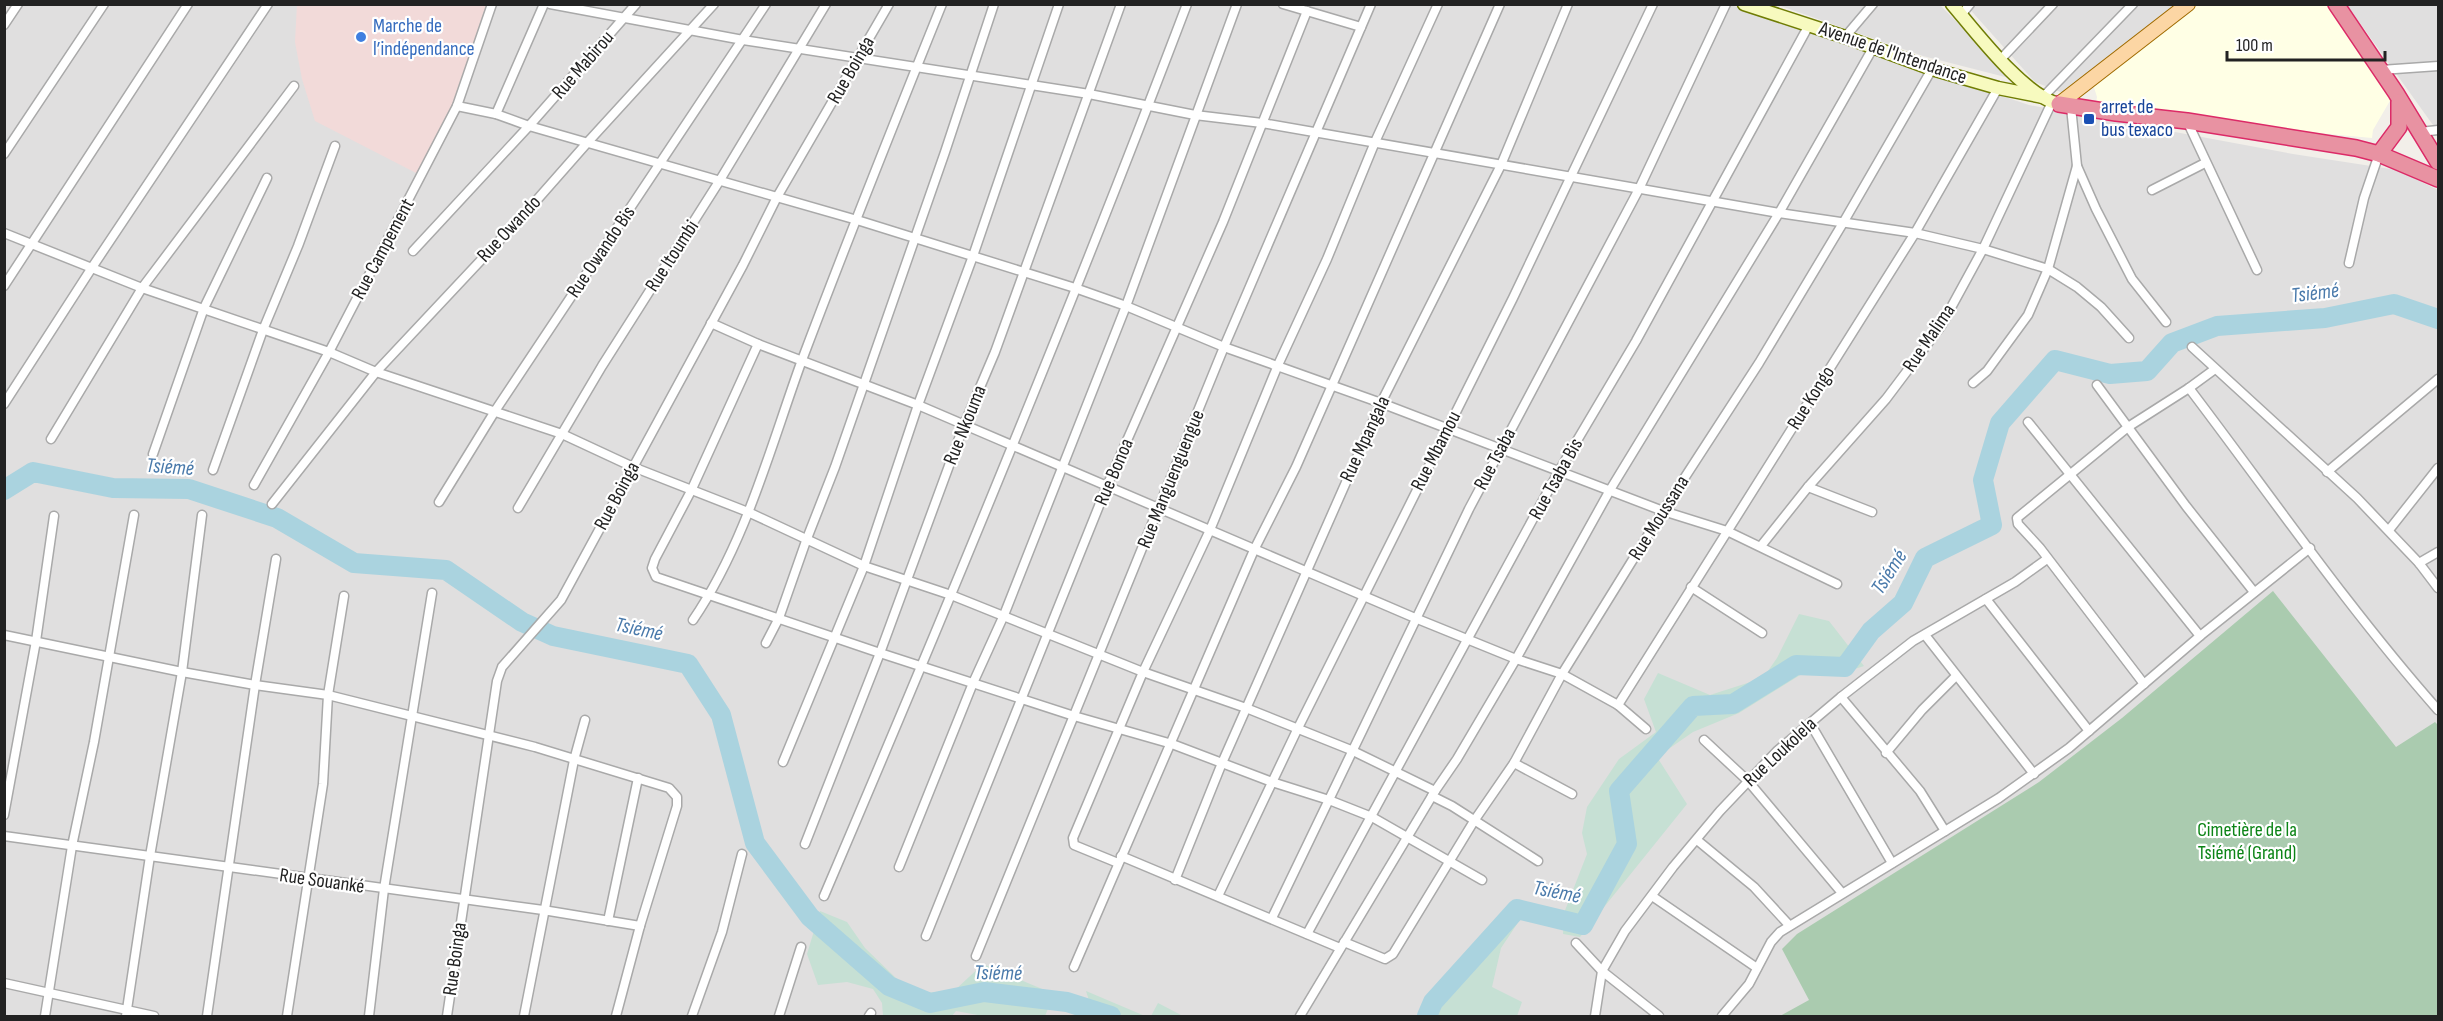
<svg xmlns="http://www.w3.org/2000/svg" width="2443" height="1021" viewBox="0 0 2443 1021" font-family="'Sofia Sans Condensed',sans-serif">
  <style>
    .residential { fill: #e0dfdf }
    .commercial { fill: #f2dad9 }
    .education { fill: #ffffe5 }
    .wetland { fill: #c6e0d4 }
    .cemetery { fill: #aacbaf }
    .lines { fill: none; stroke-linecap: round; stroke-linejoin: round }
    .river { stroke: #aad3df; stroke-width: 20 }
    .street-casing { stroke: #a9a9a9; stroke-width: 11 }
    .secondary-casing { stroke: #707d05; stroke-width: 15 }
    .primary-casing { stroke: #a06b00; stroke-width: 16 }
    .highway-casing { stroke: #dc2a67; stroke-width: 18 }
    .street { stroke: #fff; stroke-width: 8 }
    .secondary { stroke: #f7fabf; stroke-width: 12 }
    .primary { stroke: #fcd6a4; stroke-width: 14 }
    .highway { stroke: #e892a2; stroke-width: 15 }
    .shop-dot { fill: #3f7fe0; stroke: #fff; stroke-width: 2 }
    .transit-dot { fill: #1a4fb4; stroke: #fff; stroke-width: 2 }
    .labels { text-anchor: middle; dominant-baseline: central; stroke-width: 4.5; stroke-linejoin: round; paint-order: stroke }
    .shop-label { font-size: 20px; fill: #366cbe; stroke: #fff; text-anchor: start }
    .street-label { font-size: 20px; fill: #222; stroke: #fff }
    .transit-label { font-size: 20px; fill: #164399; stroke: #fff; text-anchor: start }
    .park-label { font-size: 20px; fill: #0c8416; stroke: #fff }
    .water-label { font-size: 21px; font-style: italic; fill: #4a7aab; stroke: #fff }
  </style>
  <rect width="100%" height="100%" fill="#f2efe9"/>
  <!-- residential -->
  <g class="residential">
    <polygon points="5,5 1731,5 2029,105 2293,154 2397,170 2438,190 2438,1016 5,1016"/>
    <polygon points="1778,5 1940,5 2013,79 1923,56"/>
    <polygon points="1966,5 2182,5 2063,93 2035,82"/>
    <polygon points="2347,5 2438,5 2438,132"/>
  </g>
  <!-- commercial -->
  <polygon class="commercial" points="297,5 486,5 453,104 420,175 315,121 302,79 295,42"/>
  <!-- education -->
  <polygon class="education" points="2191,5 2328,5 2389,94 2391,99 2373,130 2372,138 2274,129 2096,103 2097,97 2092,81"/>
  <!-- wetland -->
  <g class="wetland">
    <polygon points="1799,614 1829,621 1864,666 1833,676 1805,672 1739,713 1693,732 1657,757 1687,804 1580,937 1563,934 1564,913 1587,854 1582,833 1587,807 1619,759 1656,732 1644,699 1658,673 1710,695 1763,678 1777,658"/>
    <polygon points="820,911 847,922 865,948 899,981 927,993 955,990 983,964 1054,994 1045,1016 983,1016 956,1011 952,1016 883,1016 882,1003 873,989 847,982 818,985 807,954"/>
    <polygon points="1502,915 1521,918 1501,948 1492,987 1522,1002 1517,1016 1430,1016"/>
    <polygon points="1086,991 1145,1016 1094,1016"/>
    <polygon points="1158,1003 1183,1016 1151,1016"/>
  </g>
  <!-- cemetery -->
  <polygon class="cemetery" points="2273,591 2396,747 2435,722 2438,725 2438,1016 1780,1016 1809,1000 1782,949 1797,934 2039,782 2122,718"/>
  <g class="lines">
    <!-- river -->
    <g class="river">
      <polyline points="4,490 33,472 113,488 189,489 277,518 354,563 446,570 522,622 553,636 688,664 721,715 755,843 810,917 889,986 930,1003 984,992 1067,1002 1111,1016"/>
      <polyline points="1427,1016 1433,1002 1517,909 1583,925 1627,844 1619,791 1693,706 1733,704 1796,665 1845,667 1871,631 1903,603 1925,558 1992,525 1983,480 2000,423 2055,360 2110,374 2147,371 2172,343 2217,326 2325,318 2394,304 2438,319"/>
    </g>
    <defs>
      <g id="street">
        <polyline points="550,4 743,40 1089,94 1195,115 1262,123 1779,213 1915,233 1983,249 2048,269 2077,287 2101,307 2129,338"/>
        <polyline points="1283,4 1361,27"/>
        <polyline points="1961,15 1970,4"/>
        <polyline points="4,25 18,4"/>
        <polyline points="1845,37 1873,4"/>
        <polyline points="2001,59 2053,4"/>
        <polyline points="2381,70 2438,66"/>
        <polyline points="2043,97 2133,4"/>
        <polyline points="457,106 496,114 529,126 857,220 1075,288 1126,306 1224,347 1381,403 1663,511 1727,531 1837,584"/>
        <polyline points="496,114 544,4"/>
        <polyline points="2187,121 2257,270"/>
        <polyline points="2420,132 2438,130"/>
        <polyline points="4,154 104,4"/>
        <polyline points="2077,166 2096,209 2132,279 2166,322"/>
        <polyline points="2152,190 2205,163"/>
        <polyline points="4,233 142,288 329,352 376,372 562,434 633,467 748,512 864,566 951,595 1143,672 1246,708 1351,750 1435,791"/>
        <polyline points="413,251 529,126 636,4"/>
        <polyline points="2349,263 2364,198 2379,154"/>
        <polyline points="4,286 188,4"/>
        <polyline points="711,323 758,344 918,405 1415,618 1516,659 1562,674 1618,705 1646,729"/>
        <polyline points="758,344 691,491 655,559 652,568 656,577 880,653 1074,716 1172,744 1272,782 1329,800 1372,817 1482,880"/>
        <polyline points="2192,347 2357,498 2419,563 2438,588"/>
        <polyline points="1973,383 1987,371 2028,315 2048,269 2077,166 2071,107"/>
        <polyline points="2097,385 2186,506 2254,592"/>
        <path d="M2189,388C2271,496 2348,608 2438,710"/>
        <polyline points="4,404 93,266 268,4"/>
        <polyline points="2028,422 2200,636"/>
        <polyline points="51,439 142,288 294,86"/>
        <polyline points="153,454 204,308 267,178"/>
        <polyline points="213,470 263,330 298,246 335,146"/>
        <polyline points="2327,472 2438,379"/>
        <polyline points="254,485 329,352 457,106 492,4"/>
        <polyline points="1808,487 1872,512"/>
        <polyline points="439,502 495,411 766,4"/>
        <polyline points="272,504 376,372 528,210 587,143 714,4"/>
        <polyline points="518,508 602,366 720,180 826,4"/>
        <polyline points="2389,530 2438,468"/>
        <polyline points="1761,546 1808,487 1886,399 1941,326 1983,249 2052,102"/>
        <polyline points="2419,563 2438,552"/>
        <polyline points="1691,587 1762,633"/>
        <polyline points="1986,599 2089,731"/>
        <path d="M693,620C746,542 770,448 802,360C847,241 894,123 942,4"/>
        <polyline points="4,635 182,672 255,685 328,695 535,747 669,788 677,797 677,806 640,926 616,1016"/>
        <polyline points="1925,635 2034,774"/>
        <polyline points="766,643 779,618 806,541 835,467 945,152 994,4"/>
        <polyline points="2144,684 2040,548 2018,524 2017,518 2128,427 2189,388 2215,369"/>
        <polyline points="1841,697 1920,791 1945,831"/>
        <polyline points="1618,705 1915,233 1998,88"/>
        <polyline points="1810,723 1892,863"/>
        <polyline points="1704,740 1748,781 1842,893"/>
        <polyline points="1886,753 1922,710 1956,676"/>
        <polyline points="783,762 864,566 918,405 973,256 1059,4"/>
        <polyline points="1514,763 1572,794"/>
        <polyline points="1432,796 1452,806 1538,861"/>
        <polyline points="4,815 36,641 54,516"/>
        <polyline points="4,836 543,910 640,926"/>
        <polyline points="1697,840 1754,887 1789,925"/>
        <polyline points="805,844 880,653 964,425 995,352 1121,4"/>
        <polyline points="1121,856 1340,948"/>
        <polyline points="1118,863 1074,845 1073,838 1143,672 1210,530 1278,365 1327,259 1375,142 1438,4"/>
        <polyline points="899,867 973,683 1004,615 1126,306 1237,4"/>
        <polyline points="1175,880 1222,763 1381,403 1501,165 1568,4"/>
        <path d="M824,896C950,601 1073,304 1187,4"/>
        <polyline points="1218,896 1297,730 1513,298 1653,4"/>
        <polyline points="1652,896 1757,968"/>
        <polyline points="1272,918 1469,509 1639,189 1726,4"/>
        <polyline points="608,921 638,778"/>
        <polyline points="1307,934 1559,471 1636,341 1809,25"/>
        <polyline points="926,936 1107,486 1223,222 1307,11"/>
        <polyline points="1344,942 1385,959 1393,954 1474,821 1514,763 1562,674 1663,511 1759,363 1843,223 1932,69"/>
        <polyline points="1576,943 1602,971 1659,1016"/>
        <polyline points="976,956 1224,347 1371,4"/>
        <polyline points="1074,967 1254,550 1296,467 1500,4"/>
        <polyline points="4,983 154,1016"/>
        <polyline points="45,1016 72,846 94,742 134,515"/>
        <polyline points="126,1016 150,856 182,672 202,515"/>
        <polyline points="207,1016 255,685 276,559"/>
        <polyline points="287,1016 323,784 328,695 344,596"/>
        <polyline points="369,1016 384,889 432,593"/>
        <polyline points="447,1016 497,681 502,667 561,600 743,265 777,197 889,4"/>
        <polyline points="524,1016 574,760 585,720"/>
        <polyline points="692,1016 722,932 742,854"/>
        <polyline points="779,1016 801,947"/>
        <polyline points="869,1016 871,1013"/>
        <polyline points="1300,1016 1435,791 1457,759 1516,659 1610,490 1779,213 1873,48"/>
        <polyline points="1595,1016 1602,971 1625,931 1673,867 1720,811 1777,751 1841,697 1913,641 2015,582 2047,559"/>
        <polyline points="1722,1016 1749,984 1771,942 1780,932 1999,798 2069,748 2200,636 2310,548"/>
      </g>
      <g id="secondary">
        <polyline points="1744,4 1845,37 1932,69 1998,88 2043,97"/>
        <path d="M1952,4C1976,32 2024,96 2059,104"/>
      </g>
      <polyline id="primary" points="2059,104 2188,4"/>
      <g id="highway">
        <polyline points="2336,4 2396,93 2438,162"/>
        <polyline points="2059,104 2116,113 2187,121 2356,148 2379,154 2438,179"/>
        <polyline points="2379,154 2399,127 2399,102"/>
      </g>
    </defs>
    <!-- street casing -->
    <use href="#street" class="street-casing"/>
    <!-- secondary casing -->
    <use href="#secondary" class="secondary-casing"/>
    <!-- primary casing -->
    <use href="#primary" class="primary-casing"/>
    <!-- highway casing -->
    <use href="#highway" class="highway-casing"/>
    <!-- street -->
    <use href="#street" class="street"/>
    <!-- secondary -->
    <use href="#secondary" class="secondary"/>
    <!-- primary -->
    <use href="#primary" class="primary"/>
    <!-- highway -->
    <use href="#highway" class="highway"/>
  </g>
  <!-- markers -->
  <circle class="shop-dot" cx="361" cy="37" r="6"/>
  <rect class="transit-dot" x="2083" y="113" width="12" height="12" rx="3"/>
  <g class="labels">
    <!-- shop labels -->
    <g class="shop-label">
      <text x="373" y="26">Marche de<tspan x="373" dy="23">l’indépendance</tspan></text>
    </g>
    <!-- street labels -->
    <g class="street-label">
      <text transform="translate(1893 53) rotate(19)">Avenue de l'Intendance</text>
      <text transform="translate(583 65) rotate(-49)">Rue Mabirou</text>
      <text transform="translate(851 70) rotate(-60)">Rue Boinga</text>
      <text transform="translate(509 229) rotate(-47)">Rue Owando</text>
      <text transform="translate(383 249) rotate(-62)">Rue Campement</text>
      <text transform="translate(601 252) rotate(-56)">Rue Owando Bis</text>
      <text transform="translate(672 256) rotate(-57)">Rue Itoumbi</text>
      <text transform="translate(1929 338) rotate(-56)">Rue Malima</text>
      <text transform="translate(1811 398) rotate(-58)">Rue Kongo</text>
      <text transform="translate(965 425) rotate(-68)">Rue Nkouma</text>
      <text transform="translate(1365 439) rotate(-65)">Rue Mpangala</text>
      <text transform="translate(1436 451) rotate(-63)">Rue Mbamou</text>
      <text transform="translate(1495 459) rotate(-62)">Rue Tsaba</text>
      <text transform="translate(1114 472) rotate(-67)">Rue Bonoa</text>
      <text transform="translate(1171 479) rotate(-68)">Rue Manguenguengue</text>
      <text transform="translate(1556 479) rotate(-61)">Rue Tsaba Bis</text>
      <text transform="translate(617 496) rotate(-62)">Rue Boinga</text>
      <text transform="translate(1659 518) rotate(-58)">Rue Moussana</text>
      <text transform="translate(1780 752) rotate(-43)">Rue Loukolela</text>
      <text transform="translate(322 881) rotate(8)">Rue Souanké</text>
      <text transform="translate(455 959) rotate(-82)">Rue Boinga</text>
    </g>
    <!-- transit labels -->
    <g class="transit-label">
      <text x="2101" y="107">arret de<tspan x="2101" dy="23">bus texaco</tspan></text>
    </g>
    <!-- park labels -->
    <g class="park-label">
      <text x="2247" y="830">Cimetière de la<tspan x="2247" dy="23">Tsiémé (Grand)</tspan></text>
    </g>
    <!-- water labels -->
    <g class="water-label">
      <text transform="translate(2315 293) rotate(-7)">Tsiémé</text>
      <text transform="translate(170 467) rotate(4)">Tsiémé</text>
      <text transform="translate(1889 572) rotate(-57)">Tsiémé</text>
      <text transform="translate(639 629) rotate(12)">Tsiémé</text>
      <text transform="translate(1557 892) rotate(11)">Tsiémé</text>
      <text transform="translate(998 973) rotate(1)">Tsiémé</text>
    </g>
  </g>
  <!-- border -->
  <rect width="2443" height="1021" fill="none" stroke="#222222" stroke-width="12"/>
  <!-- scale -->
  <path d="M2227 51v9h158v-9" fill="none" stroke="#222222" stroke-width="3"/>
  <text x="2236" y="51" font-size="18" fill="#222222" stroke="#ffffff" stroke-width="4.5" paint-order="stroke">100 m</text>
</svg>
